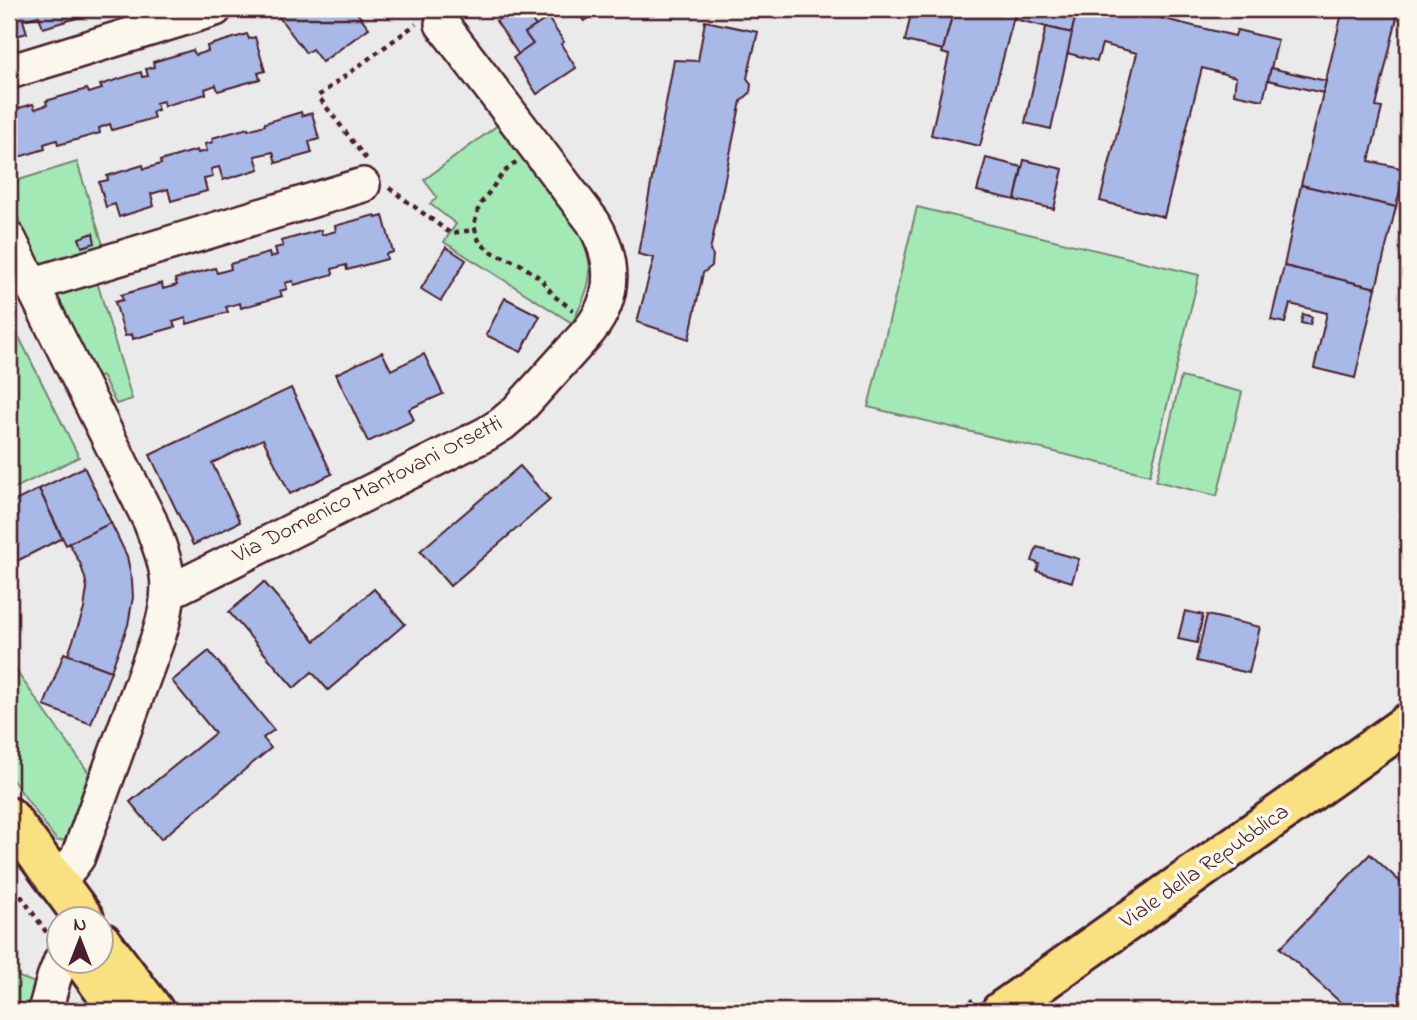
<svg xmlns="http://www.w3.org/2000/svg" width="1417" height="1020" viewBox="0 0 1417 1020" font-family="'Indie Flower',sans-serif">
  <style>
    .green { fill: #a3e9b6; stroke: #768470; stroke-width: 2 }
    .building { fill: #a8b8e7; stroke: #4a1f2b; stroke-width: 2 }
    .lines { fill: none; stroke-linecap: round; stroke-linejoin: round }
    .minor-casing { stroke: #4a1f2b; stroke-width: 38 }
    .major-casing { stroke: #4a1f2b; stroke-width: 44 }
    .path { stroke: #4a1f2b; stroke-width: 4.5; stroke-dasharray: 5 5; stroke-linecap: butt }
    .minor { stroke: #fbf7ec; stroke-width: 33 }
    .major { stroke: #f9e181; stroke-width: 38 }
    .labels { text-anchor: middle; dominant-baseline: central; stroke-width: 7; stroke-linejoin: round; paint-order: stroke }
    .street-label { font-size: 23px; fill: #4a1f2b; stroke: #fbf7ec }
  </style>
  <rect width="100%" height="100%" fill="#eaeaeb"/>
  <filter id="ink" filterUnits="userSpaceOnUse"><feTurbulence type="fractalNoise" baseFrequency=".0143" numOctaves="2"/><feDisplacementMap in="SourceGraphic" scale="14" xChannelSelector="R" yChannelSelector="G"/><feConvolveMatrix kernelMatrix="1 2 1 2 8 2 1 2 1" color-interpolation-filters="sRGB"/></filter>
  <g filter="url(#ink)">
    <!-- green -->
    <g class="green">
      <path d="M498,125L579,231C597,269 591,287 572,323L444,242L456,224L430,204L437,197L424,180Z"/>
      <polygon points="77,162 104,248 41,266 9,199 9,183"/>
      <polygon points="917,207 1199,275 1150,475 868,407"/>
      <polygon points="95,275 132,399 116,404 102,376 95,379 52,289"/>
      <polygon points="14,327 79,457 9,491 9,330"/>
      <polygon points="1181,377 1242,392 1217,496 1156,481"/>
      <polygon points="9,661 89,773 65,840 57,841 9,775"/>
      <polygon points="9,972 19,975 19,977 33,982 35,984 28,1011 9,1011"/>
    </g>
    <!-- building -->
    <g class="building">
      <polygon points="9,9 77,9 80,17 43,28 39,16 23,20 27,33 9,38"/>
      <polygon points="273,9 354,9 369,28 322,62 312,49 306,53"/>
      <polygon points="514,9 524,9 536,26 525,33 533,44 519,55 496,21"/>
      <polygon points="575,9 601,9 584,21"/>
      <polygon points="808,9 827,9 821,18"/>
      <polygon points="912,9 954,9 943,50 905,41"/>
      <polygon points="954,9 1016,9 980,146 931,135 949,55 942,53 943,50"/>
      <polygon points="1016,9 1032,9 1075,19 1072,33 1014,19"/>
      <polygon points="1077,9 1123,9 1235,36 1237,30 1278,40 1263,100 1234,94 1236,77 1202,68 1164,217 1100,201 1137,53 1102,44 1097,61 1067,53"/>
      <polygon points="1343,9 1399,9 1376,107 1382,108 1369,161 1405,169 1396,207 1301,185"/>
      <polygon points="548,18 564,42 561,44 576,68 537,94 513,58 533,44 525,33"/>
      <polygon points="705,21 758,32 747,78 751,84 750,93 741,101 710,251 713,255 712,266 703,273 689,339 637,322 654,258 638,254 674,60 698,61"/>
      <polygon points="1046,27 1072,33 1051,129 1025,123"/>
      <polygon points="247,34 249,39 255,37 265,71 258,73 260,79 218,91 216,85 205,89 206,94 164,106 163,101 156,103 158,110 152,112 154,118 112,130 110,124 99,128 100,133 58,145 57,140 44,144 45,149 9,160 9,111 33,104 35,109 47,105 46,101 87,89 89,93 102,89 100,85 141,72 142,77 148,76 146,69 154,67 153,62 193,50 195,55 208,51 207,46"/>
      <polygon points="1271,68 1326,81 1323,93 1268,80"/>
      <polygon points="301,112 302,116 312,113 319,139 309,142 312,153 276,163 273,152 255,156 259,169 223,180 219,167 211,169 213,177 204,179 207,191 171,201 168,189 151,194 154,206 119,217 115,204 106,207 99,182 108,180 107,176 143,165 144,169 161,164 160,161 197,150 198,153 207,151 205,144 213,142 212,138 248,128 248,130 265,125 265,123"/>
      <polygon points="986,158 1022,167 1015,200 977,191"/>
      <polygon points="1024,160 1063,169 1054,209 1015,200"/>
      <polygon points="1301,185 1396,207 1376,288 1284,266"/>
      <polygon points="375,215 376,218 383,216 393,252 386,254 387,259 347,270 346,265 332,269 333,274 294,285 293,281 285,283 287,289 280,291 282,296 241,308 240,303 226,307 228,312 187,324 186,318 173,322 175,327 133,339 132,334 125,336 115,302 123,300 121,295 162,283 163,289 177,285 175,279 215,268 217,273 231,269 230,264 269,253 270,257 277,255 275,248 283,246 281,241 321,230 322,235 336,231 335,226"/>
      <polygon points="93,233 95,243 82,247 79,238"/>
      <polygon points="446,247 466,260 441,301 421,289"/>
      <polygon points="1284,266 1376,288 1355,378 1314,368 1327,313 1290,304 1285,323 1271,320"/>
      <polygon points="505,298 540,316 521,352 486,335"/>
      <polygon points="1303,314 1312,317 1310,325 1301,323"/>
      <polygon points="382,352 391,370 424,354 443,394 409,409 414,420 368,442 336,374"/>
      <polygon points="291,388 332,474 290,494 263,439 212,463 240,522 193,545 150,455"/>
      <polygon points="520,466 550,500 450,586 420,551"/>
      <polygon points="84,467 111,523 66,545 39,489"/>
      <polygon points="39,489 62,538 9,565 9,504"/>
      <polygon points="111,523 127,556 132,581 133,597 128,625 111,671 68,655 84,609 87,588 85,578 80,563 69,543"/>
      <polygon points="1037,547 1079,559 1072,582 1037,571 1039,564 1032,561"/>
      <polygon points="264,582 315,641 374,589 405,624 328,690 312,672 294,688 229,612"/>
      <polygon points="1185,611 1203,615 1197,643 1178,639"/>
      <polygon points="1207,615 1260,627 1249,673 1196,661"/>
      <polygon points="209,651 274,730 263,738 271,748 161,839 130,802 215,733 172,681"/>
      <polygon points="64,653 111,671 91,724 44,706"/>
      <polygon points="1370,854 1408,889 1408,1011 1350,1011 1280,948"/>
    </g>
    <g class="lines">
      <defs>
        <g id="minor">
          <polyline points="9,72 215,9"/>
          <path d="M9,239L150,521C168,568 175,586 159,635L78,857L66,873L56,881"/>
          <polyline points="31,285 363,185"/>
          <path d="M169,592L486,434L502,424L516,412L589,331C617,296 615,259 593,222L442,24"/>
          <polyline points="45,1011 54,978 61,960"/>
        </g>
        <g id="major">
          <polyline points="9,817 84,918"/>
          <polyline points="102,942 154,1011"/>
          <polyline points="82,960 119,1011"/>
          <polyline points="1001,1011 1408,723"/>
        </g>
      </defs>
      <!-- minor casing -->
      <use href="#minor" class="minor-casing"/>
      <!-- major casing -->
      <use href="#major" class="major-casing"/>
      <!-- path -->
      <g class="path">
        <polyline points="366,159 318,96 416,24"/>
        <polyline points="516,162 503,173 479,206 474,225 477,236 480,243 492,252 520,264 540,278 554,296 573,310"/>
        <polyline points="389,188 450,233 475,230"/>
        <polyline points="9,879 49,936"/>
        <polyline points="953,1011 973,1000"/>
      </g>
      <!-- minor -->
      <use href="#minor" class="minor"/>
      <!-- major -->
      <use href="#major" class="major"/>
    </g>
  </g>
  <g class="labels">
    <!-- street labels -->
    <g class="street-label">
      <text transform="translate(368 490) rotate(-27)">Via Domenico Mantovani Orsetti</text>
      <text transform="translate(1205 867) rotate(-35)">Viale della Repubblica</text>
    </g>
  </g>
  <!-- margin -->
  <rect width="1417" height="1020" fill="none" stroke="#fbf7ec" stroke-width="35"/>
  <rect x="18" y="18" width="1382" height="985" fill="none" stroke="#4a1f2b" stroke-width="2.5" filter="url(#ink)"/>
  <!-- north arrow -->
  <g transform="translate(80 940)"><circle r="33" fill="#fbf7ec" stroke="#b4a19f" stroke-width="2"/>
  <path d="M0-5L12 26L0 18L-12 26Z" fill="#4a1f2b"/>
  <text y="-10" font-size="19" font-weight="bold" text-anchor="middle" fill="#4a1f2b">N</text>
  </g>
</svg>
